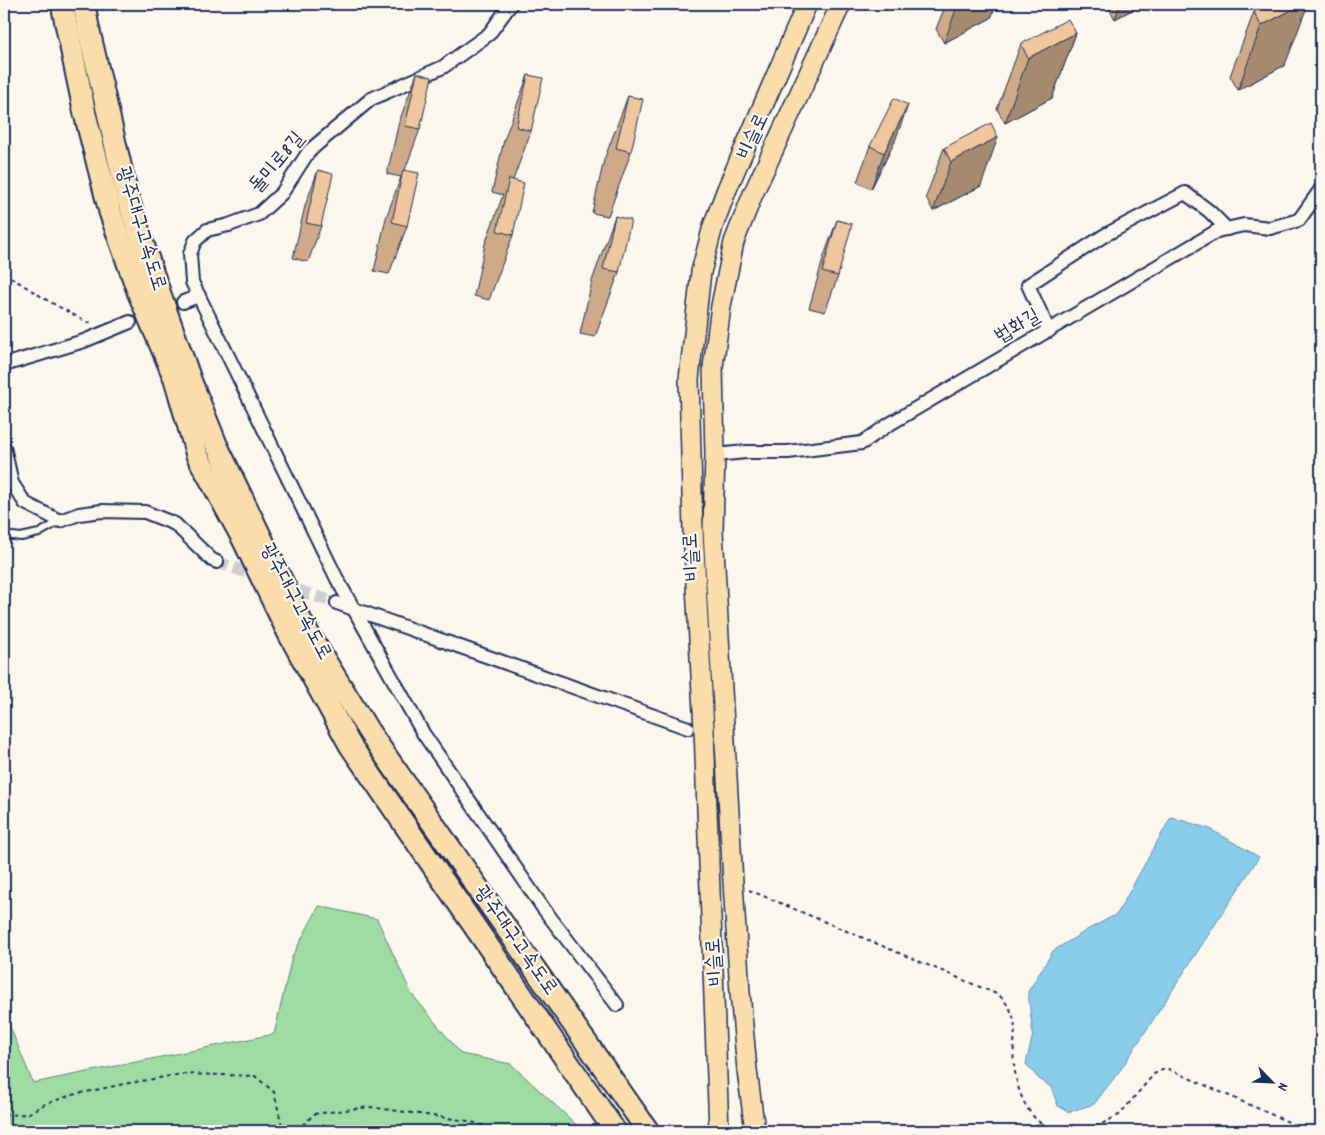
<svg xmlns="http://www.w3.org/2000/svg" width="1325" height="1135" viewBox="0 0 1325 1135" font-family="Dekko,'Poor Story',sans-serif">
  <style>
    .green { fill: #9edca4; stroke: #5c8681 }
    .water { fill: #8acdeb; stroke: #5e8eb3 }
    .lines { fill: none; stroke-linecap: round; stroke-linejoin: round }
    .street-tunnel { stroke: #cecfd0; stroke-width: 12; stroke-dasharray: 12 6; stroke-linecap: butt }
    .lane-casing { stroke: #1b2f5e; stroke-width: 10 }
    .street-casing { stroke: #1b2f5e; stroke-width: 16 }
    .primary-casing { stroke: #1b2f5e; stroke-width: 22 }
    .highway-casing { stroke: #1b2f5e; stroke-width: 25 }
    .path { stroke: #1b2f5e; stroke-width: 2; stroke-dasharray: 4 4; stroke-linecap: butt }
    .lane { stroke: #fbf7ec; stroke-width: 6 }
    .street { stroke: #fbf7ec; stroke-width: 12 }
    .primary { stroke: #fbddab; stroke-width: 19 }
    .highway { stroke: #fbddab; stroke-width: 21 }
    .wall { fill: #ceaa88; stroke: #1b2f5e }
    .shaded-wall { fill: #a78b6f; stroke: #1b2f5e }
    .building { fill: #efc69e; stroke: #1b2f5e }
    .labels { text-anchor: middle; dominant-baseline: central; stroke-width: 4.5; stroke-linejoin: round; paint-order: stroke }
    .street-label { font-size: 20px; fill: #1b2f5e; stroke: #fbf7ec }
  </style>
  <rect width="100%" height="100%" fill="#fbf7ec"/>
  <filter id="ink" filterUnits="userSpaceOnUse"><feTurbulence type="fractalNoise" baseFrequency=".02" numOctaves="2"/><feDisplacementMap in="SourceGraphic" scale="10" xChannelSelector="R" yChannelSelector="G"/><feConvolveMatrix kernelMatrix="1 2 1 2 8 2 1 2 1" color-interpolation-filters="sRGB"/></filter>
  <g filter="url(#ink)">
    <!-- green -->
    <polygon class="green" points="319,906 377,919 411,993 461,1054 511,1064 583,1131 4,1131 4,1012 33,1083 274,1034 292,957"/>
    <!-- water -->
    <polygon class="water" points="1171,817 1210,829 1259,857 1121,1069 1094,1104 1069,1112 1058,1106 1051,1087 1038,1078 1026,1064 1033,1034 1028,992 1053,951 1087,930 1117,914"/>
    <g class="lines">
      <!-- street-tunnel -->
      <g class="street-tunnel">
        <polyline points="217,562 263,578"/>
        <polyline points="282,585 337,603"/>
      </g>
      <defs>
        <polyline id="lane" points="4,535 21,537 39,533 60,521"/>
        <g id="street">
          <polyline points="511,4 489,34 443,67 371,99 309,151 282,193 259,214 229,225 207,230 195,241 190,254 192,282 337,579 423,733 543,908 617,1005"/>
          <polyline points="183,302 199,296"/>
          <polyline points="1049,331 1028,285 1105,235 1185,193 1209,211 1227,229"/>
          <polyline points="4,365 84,341 130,322"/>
          <polyline points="4,447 12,483 25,503 60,521 79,514 102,511 145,512 175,524 212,560 217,562"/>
          <polyline points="715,455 746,452 788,452 862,443 888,425 1217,231 1244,225 1270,228 1299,220 1321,189"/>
          <polyline points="337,603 688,728"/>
        </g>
        <g id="primary">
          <polyline points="719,1131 704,729 693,531 689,379 701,272 713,226 727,189 807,4"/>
          <polyline points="755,1131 747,1070 740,992 733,883 713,531 715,455 713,367 721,306 734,242 753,194 841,4"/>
        </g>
        <g id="highway">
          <polyline points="62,4 85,114 110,212 139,294 175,379 197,455 243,539 289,634 350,745 615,1131"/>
          <polyline points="84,4 88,27 128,199 155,280 191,382 216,444 303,625 369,732 648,1131"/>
        </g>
      </defs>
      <!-- lane casing -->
      <use href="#lane" class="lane-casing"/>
      <!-- street casing -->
      <use href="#street" class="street-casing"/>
      <!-- primary casing -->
      <use href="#primary" class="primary-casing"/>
      <!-- highway casing -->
      <use href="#highway" class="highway-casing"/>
      <!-- path -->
      <g class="path">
        <polyline points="4,273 50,302 87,322 93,323"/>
        <path d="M749,890L999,995C1024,1020 1011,1035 1014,1065C1016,1083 1022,1105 1035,1118C1040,1124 1048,1127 1054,1131"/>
        <polyline points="4,1115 27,1114 45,1104 72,1095 124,1084 182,1074 224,1075 255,1076 274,1092 283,1130 287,1131"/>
        <polyline points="297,1131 314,1114 370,1107 468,1121 502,1131"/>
        <polyline points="1088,1131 1119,1115 1154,1074 1166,1068 1309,1131"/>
      </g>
      <!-- lane -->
      <use href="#lane" class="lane"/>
      <!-- street -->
      <use href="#street" class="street"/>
      <!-- primary -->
      <use href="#primary" class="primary"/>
      <!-- highway -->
      <use href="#highway" class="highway"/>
    </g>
    <!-- wall -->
    <g class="wall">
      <polygon points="946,4 996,4 991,18 944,43 936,29"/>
      <polygon points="1108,4 1143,4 1115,19 1107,5"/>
      <polygon points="1254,12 1285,65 1238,90 1230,76"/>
      <polygon points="1076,33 1052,98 1005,123 997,109 1021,44"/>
      <polygon points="417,73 420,129 405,170 407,226 389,274 374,271 386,218 401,177 387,174 399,122"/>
      <polygon points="528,75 531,131 513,180 513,235 489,300 474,296 485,244 503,195 492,192 504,140"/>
      <polygon points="628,96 631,152 608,216 592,213 604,160"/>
      <polygon points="895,141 871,189 857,182 870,146"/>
      <polygon points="944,148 981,186 933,211 926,197"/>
      <polygon points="318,170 321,226 308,262 293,258 305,206"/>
      <polygon points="615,216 619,272 595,337 580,334 592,281"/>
      <polygon points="837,220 838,276 825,312 809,308 824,256"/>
    </g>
    <!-- shaded-wall -->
    <g class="shaded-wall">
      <polygon points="958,4 996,4 991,18 944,43"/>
      <polygon points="1120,4 1143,4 1115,19"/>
      <polygon points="1303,4 1308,4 1285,65 1238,90 1261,26"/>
      <polygon points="1076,33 1052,98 1005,123 1028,58"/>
      <polygon points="908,105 895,141 871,189 884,153"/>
      <polygon points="998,137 981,186 933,211 951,162"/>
    </g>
    <!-- building -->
    <g class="building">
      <polygon points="1269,4 1303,4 1261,26 1254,12"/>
      <polygon points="1068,19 1076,33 1028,58 1021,44"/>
      <polygon points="417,73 432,77 420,129 405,126"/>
      <polygon points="528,75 543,78 531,131 516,127"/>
      <polygon points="628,96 643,99 631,152 616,148"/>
      <polygon points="894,98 908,105 884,153 870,146"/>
      <polygon points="991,123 998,137 951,162 944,148"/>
      <polygon points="318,170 333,174 321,226 306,223"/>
      <polygon points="403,170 419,173 407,226 392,222"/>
      <polygon points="509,179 524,183 513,235 497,231"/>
      <polygon points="615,216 631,220 619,272 603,269"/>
      <polygon points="837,220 852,224 838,276 822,272"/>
    </g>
  </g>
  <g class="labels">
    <!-- street labels -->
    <g class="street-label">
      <text transform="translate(754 137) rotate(-65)">비슬로</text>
      <text transform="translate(278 163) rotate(-50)">돌미로8길</text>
      <text transform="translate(140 229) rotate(73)">광주대구고속도로</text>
      <text transform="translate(1018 327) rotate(-30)">법화길</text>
      <text transform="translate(693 557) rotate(-93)">비슬로</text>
      <text transform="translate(295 602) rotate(62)">광주대구고속도로</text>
      <text transform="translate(515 941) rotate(55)">광주대구고속도로</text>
      <text transform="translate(716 962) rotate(-94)">비슬로</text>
    </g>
  </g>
  <!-- margin -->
  <rect width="1325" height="1135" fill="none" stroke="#fbf7ec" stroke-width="20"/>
  <rect x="10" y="10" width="1305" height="1115" fill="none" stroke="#1b2f5e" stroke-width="2" filter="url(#ink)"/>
  <!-- north arrow -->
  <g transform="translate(1272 1082) rotate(114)" stroke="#fbf7ec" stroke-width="4" paint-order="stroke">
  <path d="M0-4L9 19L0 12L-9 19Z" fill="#1b2f5e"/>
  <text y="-8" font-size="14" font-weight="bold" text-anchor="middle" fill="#1b2f5e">N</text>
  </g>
</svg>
